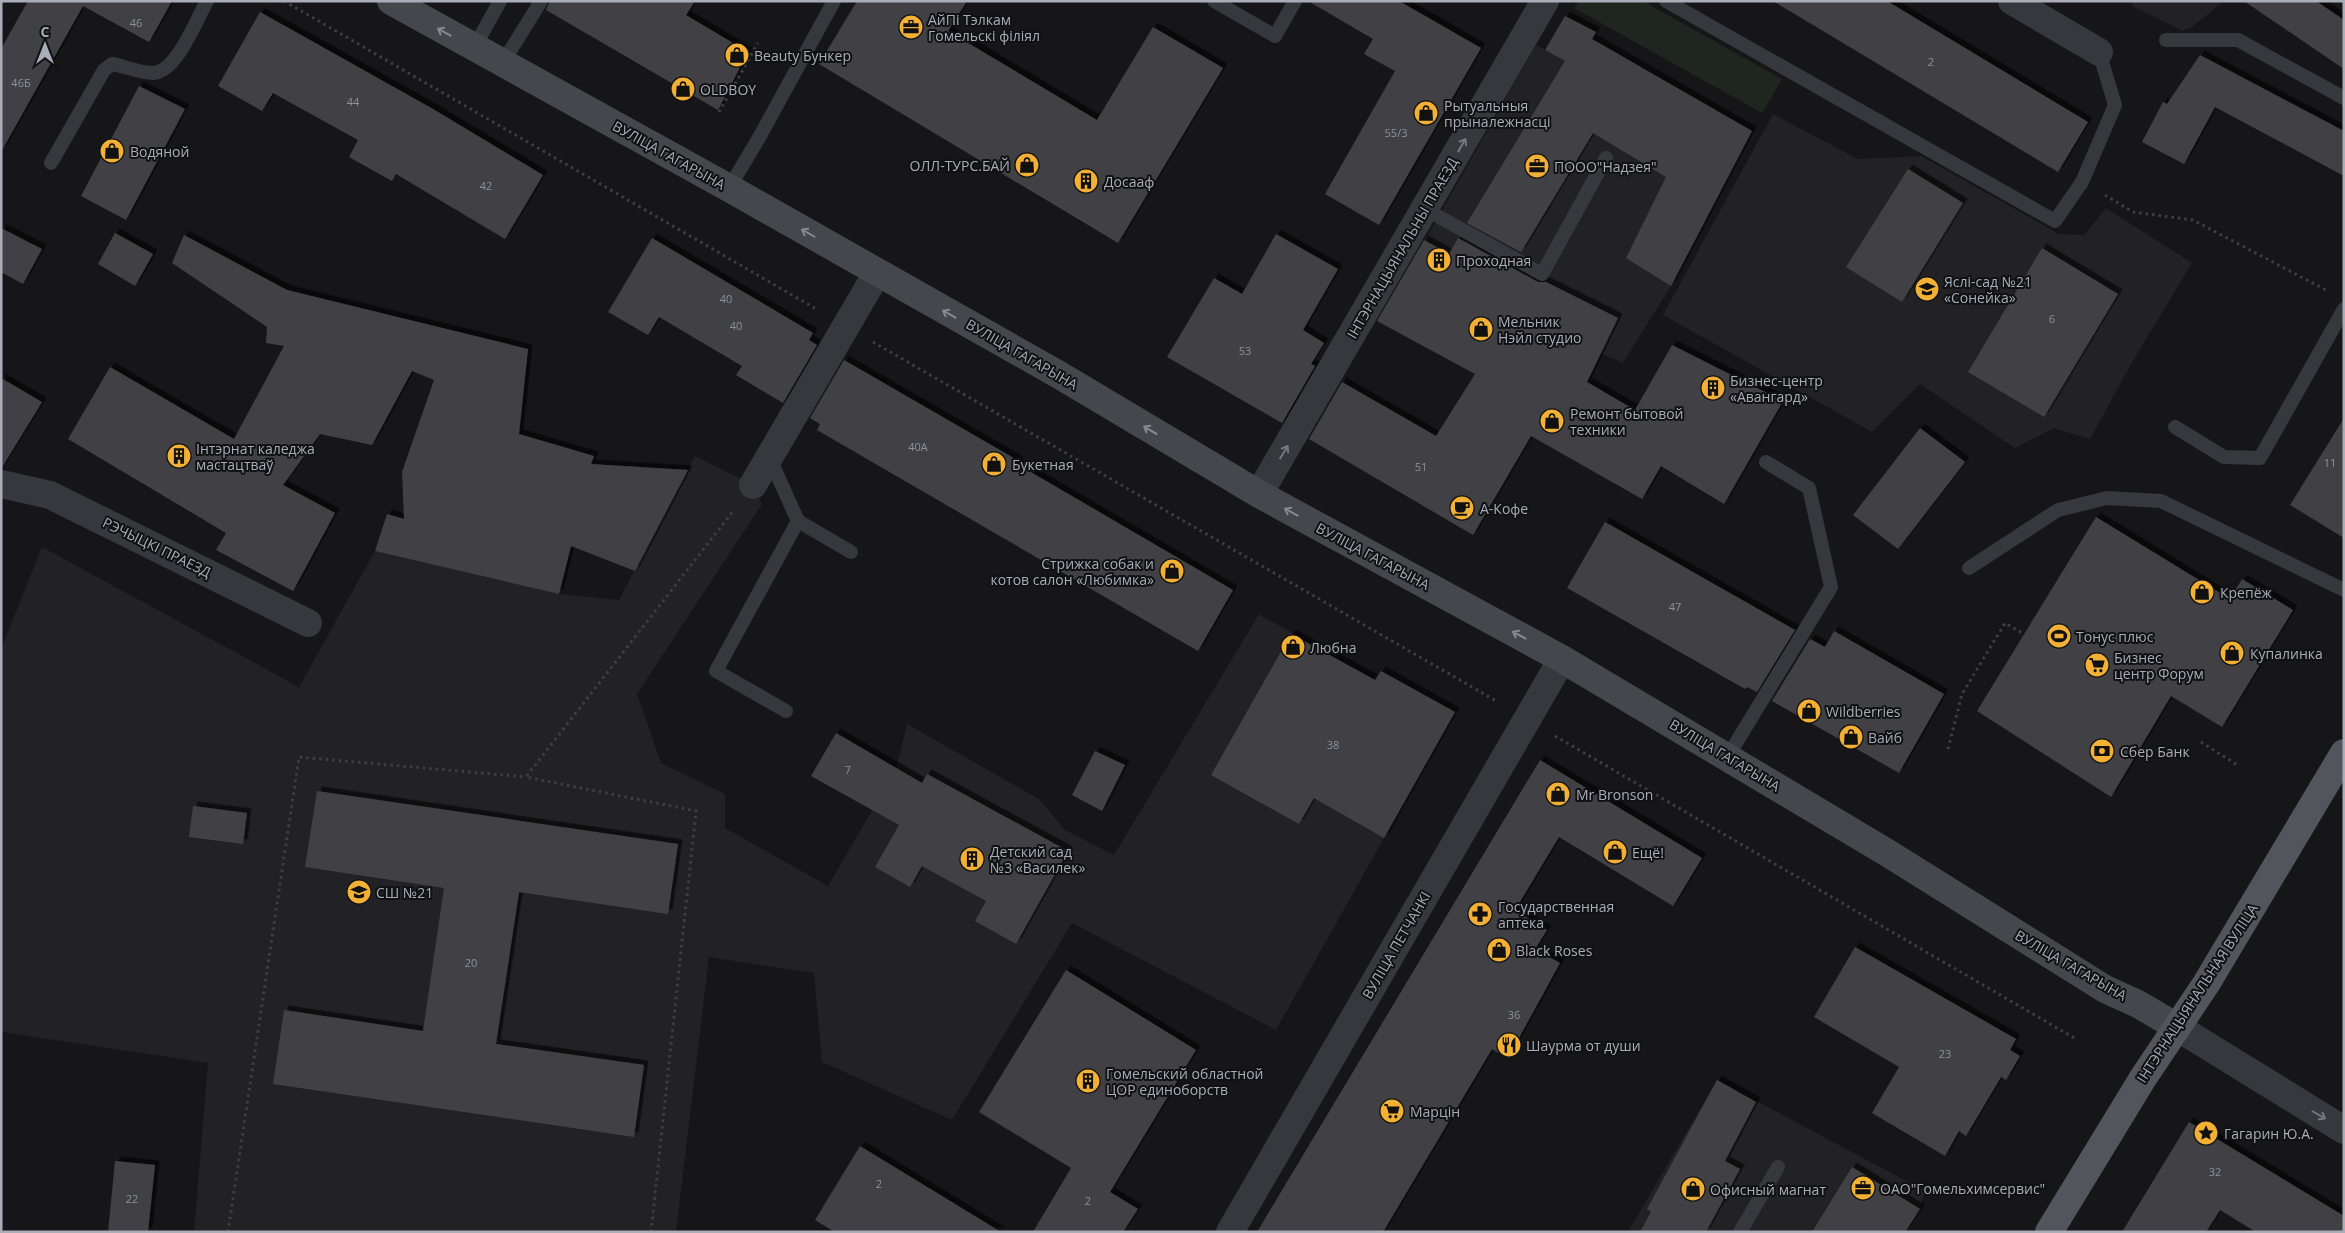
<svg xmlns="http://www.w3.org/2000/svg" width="2345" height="1233" viewBox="0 0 2345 1233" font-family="'Open Sans',sans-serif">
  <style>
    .built { fill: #222225 }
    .green { fill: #1e261f }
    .building { fill: #404145; filter: url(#shadow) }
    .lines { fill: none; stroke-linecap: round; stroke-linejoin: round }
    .path { stroke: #3d3f44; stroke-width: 3; stroke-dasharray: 2.5 4; stroke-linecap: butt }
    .lane { stroke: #37383d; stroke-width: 14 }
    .street { stroke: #37383d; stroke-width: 28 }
    .secondary { stroke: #45474d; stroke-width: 28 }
    .primary { stroke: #53555c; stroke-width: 28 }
    .oneway { stroke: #858993 }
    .oneway2 { stroke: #757881 }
    .labels { text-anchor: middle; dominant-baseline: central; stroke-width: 4; stroke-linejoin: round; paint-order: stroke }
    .number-label { font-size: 11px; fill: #8e929b }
    .poi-label { font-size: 14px; fill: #a8adb8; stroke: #111113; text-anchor: start }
    .street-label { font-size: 14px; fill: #a8adb8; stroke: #111113 }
  </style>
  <defs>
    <filter id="shadow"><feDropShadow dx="4.5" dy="-4.5" stdDeviation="0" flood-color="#0009"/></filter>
  </defs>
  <rect width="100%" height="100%" fill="#161618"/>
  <!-- built -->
  <g class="built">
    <polygon points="2133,1 2224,1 2192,27 2183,31 2132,6"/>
    <polygon points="1592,39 1752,131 1671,286 1623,363 1600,353 1415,258 1536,45 1574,66"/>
    <polygon points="1773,114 1858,159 1921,156 2059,234 2084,235 2106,208 2192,263 2131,364 2090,439 2054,428 2015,448 1920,384 1872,432 1663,315"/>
    <polygon points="695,456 753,485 762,504 637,694 661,763 725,794 725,828 828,886 896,769 907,724 1039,799 1065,830 1114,855 1259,614 1375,680 1381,671 1455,712 1276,1030 1072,923 952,1120 822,1062 814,973 709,957 676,1232 194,1232 208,1063 1,1032 1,649 42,547 299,687 375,551 559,594 619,600"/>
    <polygon points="1717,1080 1925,1191 1920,1209 1905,1232 1628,1232"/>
  </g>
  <!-- green -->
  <polygon class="green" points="1579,1 1643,1 1782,79 1762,113 1574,8"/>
  <!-- building -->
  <g class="building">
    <polygon points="28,1 172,1 149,42 83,6 1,152 1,49"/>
    <polygon points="550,1 695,1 686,15 748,52 718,110 546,10"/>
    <polygon points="857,1 967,1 948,31 1097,120 1153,27 1223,68 1118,243 819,64"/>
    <polygon points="1308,1 1399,1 1481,48 1379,225 1325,194 1395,71 1364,54 1373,39"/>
    <polygon points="1773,1 1887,1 2088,122 2058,172"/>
    <polygon points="2244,1 2316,1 2344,20 2344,69"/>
    <polygon points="260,12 433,109 543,175 505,239 396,174 392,181 349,157 358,140 273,93 262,111 218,86"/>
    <polygon points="1565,16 1596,32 1592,39 1752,131 1671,286 1626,258 1666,177 1593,133 1521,252 1467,223 1565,61 1545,50"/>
    <polygon points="2200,55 2344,131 2344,176 2215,107 2184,164 2142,142 2163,102 2167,104"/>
    <polygon points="139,86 185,109 126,220 81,196"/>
    <polygon points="1908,169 1963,203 1902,302 1846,267"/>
    <polygon points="1,228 42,249 23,284 1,272"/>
    <polygon points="115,233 153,254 135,286 98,264"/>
    <polygon points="1276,234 1338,269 1303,330 1324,343 1311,364 1315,366 1282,423 1167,357 1214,278 1242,294"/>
    <polygon points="184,235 287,290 528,349 519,434 594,456 591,464 688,470 635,571 571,546 559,594 375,551 387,514 404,519 402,472 434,380 412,371 372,445 320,434 283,485 335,513 293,591 216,550 226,533 68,439 110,367 234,439 284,346 266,343 267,327 172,263"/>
    <polygon points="652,238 813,333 809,340 817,345 783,403 736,375 742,366 659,317 648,335 608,312"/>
    <polygon points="1458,238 1538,282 1546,282 1618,318 1587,382 1635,410 1672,345 1783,401 1724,504 1661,466 1642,499 1531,436 1473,535 1309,439 1342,382 1436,436 1475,374 1377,321 1424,240 1449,254"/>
    <polygon points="2042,248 2118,294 2044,417 1968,372"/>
    <polygon points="844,360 1019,461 1017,464 1233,590 1198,651 817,430 820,424 810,418"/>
    <polygon points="1,378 42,402 1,469"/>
    <polygon points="2344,418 2344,538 2290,505"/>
    <polygon points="1920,428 1965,462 1898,549 1853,515"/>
    <polygon points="2096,517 2230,599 2242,579 2293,610 2222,727 2171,696 2111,797 1977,711"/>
    <polygon points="1605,522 1795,630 1757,692 1747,687 1745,689 1567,588"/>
    <polygon points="1834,631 1944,694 1899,773 1772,701 1810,639 1825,647"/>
    <polygon points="1291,634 1375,680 1381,671 1455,712 1384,838 1314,798 1299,824 1211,775"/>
    <polygon points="836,733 922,783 927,774 1068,851 1016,944 975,921 986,901 922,866 910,887 875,867 899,825 811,776"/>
    <polygon points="1095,751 1125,765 1102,811 1072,795"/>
    <polygon points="1540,760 1702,858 1673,906 1559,837 1515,910 1547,930 1535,949 1560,963 1508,1058 1492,1049 1383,1232 1257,1232"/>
    <polygon points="317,791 678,844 668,914 519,892 496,1044 644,1065 634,1137 273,1084 284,1010 423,1031 444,888 305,867"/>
    <polygon points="193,806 247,813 243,844 189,837"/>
    <polygon points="1855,947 2016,1039 2010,1050 2020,1056 2006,1080 2001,1077 1966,1136 1959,1131 1945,1156 1872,1113 1899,1067 1814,1017"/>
    <polygon points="1066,970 1196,1050 1110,1192 1138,1209 1123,1232 1033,1232 1071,1168 979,1112"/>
    <polygon points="1717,1080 1756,1102 1725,1161 1740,1169 1706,1232 1640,1232 1651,1212 1647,1209"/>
    <polygon points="2189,1122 2344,1216 2344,1232 2256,1232 2220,1210 2206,1232 2122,1232"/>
    <polygon points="860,1146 1001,1232 835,1232 815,1220"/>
    <polygon points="115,1161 155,1165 148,1232 108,1232"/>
    <polygon points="1852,1167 1920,1209 1905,1232 1812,1232"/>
  </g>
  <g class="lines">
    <!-- path -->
    <g class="path">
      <polyline points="284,1 818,310"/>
      <polyline points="719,112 758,43"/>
      <polyline points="2105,195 2133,212 2193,220 2326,290"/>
      <polyline points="873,342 1498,702"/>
      <polyline points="1555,736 2076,1039"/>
      <polyline points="2201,742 2239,766"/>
      <polyline points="1948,749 1962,694 2005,623 2024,634"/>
      <polyline points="228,1232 299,757 526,777"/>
      <polyline points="651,1232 696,811 526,777 734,510"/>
    </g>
    <!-- lane -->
    <g class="lane">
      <polyline points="1214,1 1275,36 1295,1"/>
      <polyline points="1666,1 2055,221 2082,182 2115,105 2099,52"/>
      <polyline points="2166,40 2238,40 2344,98"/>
      <polyline points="474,48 500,1"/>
      <polyline points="502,64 541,1"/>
      <path d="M51,163L104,70L112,64C124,66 140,73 153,73C177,72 196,20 207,1"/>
      <polyline points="729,188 760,136 834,1"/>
      <polyline points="1425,209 1542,274 1606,158"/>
      <polyline points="2175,427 2224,457 2260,458 2344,309"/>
      <polyline points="770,459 798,521 851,552"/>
      <polyline points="1969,568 2058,510 2107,498 2161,501 2344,590"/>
      <polyline points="786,711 716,671 798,521"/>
      <polyline points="1728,756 1831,587 1809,488 1766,462"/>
      <polyline points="1740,1232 1778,1167"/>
    </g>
    <!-- street -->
    <g class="street">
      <polyline points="2012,1 2099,52"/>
      <polyline points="1,484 50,495 308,623"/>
      <polyline points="753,485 877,273"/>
      <polyline points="1259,494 1545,1"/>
      <polyline points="2177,1027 2344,1130"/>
      <polyline points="1230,1232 1562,659"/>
    </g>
    <!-- secondary -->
    <polyline class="secondary" points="391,1 729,188 1061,376 1259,494 1562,659 1886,852 2105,989 2138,1004 2177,1027"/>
    <!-- primary -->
    <polyline class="primary" points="2049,1232 2143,1078 2206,984 2344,753"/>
  </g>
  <!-- one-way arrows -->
  <defs><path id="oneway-shaft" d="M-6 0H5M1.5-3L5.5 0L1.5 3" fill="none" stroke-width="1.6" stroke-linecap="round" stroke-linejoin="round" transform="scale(1.25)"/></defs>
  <g class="oneway">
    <use href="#oneway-shaft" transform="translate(444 32) rotate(-151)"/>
    <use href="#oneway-shaft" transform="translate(808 233) rotate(-150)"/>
    <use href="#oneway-shaft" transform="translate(949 314) rotate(-151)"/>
    <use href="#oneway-shaft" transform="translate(1150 430) rotate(-149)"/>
    <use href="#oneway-shaft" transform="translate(1291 512) rotate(-151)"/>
    <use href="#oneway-shaft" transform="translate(1519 635) rotate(-152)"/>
  </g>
  <g class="oneway2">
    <use href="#oneway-shaft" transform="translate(1462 145) rotate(-60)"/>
    <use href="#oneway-shaft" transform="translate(1284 452) rotate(-59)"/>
    <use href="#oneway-shaft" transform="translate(2319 1115) rotate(30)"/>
  </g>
  <!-- icons -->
  <defs>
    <symbol id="office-disc" viewBox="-11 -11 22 22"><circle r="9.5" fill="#f2b134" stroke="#111113"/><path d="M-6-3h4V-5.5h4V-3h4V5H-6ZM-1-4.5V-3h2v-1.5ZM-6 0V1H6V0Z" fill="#111"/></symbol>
    <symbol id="shop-disc" viewBox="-11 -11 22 22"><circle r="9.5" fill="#f2b134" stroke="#111113"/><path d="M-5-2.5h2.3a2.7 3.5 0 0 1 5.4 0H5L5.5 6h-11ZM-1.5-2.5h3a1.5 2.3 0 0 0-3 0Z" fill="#111"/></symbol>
    <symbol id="building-disc" viewBox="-11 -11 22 22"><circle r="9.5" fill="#f2b134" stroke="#111113"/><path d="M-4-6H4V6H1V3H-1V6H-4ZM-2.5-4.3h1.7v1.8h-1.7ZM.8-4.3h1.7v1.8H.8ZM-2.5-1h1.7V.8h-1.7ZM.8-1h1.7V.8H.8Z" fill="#111"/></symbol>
    <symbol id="school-disc" viewBox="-11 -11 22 22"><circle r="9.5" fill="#f2b134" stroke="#111113"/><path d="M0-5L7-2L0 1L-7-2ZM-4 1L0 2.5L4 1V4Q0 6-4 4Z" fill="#111"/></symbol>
    <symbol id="cafe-disc" viewBox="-11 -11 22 22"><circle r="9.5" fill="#f2b134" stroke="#111113"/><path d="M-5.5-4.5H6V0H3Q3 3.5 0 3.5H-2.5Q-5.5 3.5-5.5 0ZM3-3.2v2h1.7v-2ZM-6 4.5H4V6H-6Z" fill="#111"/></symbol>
    <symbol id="stadium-disc" viewBox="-11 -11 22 22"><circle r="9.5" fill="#f2b134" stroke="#111113"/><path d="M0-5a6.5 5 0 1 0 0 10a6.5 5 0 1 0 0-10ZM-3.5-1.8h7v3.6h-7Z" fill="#111"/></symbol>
    <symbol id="supermarket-disc" viewBox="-11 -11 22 22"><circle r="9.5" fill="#f2b134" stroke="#111113"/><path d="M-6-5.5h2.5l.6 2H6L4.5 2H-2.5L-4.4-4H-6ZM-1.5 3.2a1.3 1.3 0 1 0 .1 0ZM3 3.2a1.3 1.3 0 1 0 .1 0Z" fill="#111"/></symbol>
    <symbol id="bank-disc" viewBox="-11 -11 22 22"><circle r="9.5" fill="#f2b134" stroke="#111113"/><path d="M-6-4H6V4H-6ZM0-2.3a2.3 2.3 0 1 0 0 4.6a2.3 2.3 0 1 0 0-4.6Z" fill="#111"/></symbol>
    <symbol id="pharmacy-disc" viewBox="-11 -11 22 22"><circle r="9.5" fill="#f2b134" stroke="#111113"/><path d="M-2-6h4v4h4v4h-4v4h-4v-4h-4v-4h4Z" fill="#111"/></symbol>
    <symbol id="restaurant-disc" viewBox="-11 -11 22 22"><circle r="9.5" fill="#f2b134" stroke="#111113"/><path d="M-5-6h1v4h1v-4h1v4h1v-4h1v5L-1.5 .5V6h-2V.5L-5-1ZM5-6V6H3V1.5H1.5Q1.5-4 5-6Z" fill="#111"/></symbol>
    <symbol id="sight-disc" viewBox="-11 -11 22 22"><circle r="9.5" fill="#f2b134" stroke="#111113"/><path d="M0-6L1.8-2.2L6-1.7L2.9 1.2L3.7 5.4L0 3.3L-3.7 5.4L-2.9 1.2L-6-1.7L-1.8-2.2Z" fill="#111"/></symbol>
  </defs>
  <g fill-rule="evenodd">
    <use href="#office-disc" x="897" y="13" width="28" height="28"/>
    <use href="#shop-disc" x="723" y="41" width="28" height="28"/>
    <use href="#shop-disc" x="669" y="75" width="28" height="28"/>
    <use href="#shop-disc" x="1412" y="99" width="28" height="28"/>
    <use href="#shop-disc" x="98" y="137" width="28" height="28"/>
    <use href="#shop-disc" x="1013" y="151" width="28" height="28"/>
    <use href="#office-disc" x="1523" y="152" width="28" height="28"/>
    <use href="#building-disc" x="1072" y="167" width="28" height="28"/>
    <use href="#building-disc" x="1425" y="246" width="28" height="28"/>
    <use href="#school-disc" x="1913" y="275" width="28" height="28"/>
    <use href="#shop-disc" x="1467" y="315" width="28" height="28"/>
    <use href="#building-disc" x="1699" y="374" width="28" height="28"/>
    <use href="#shop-disc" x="1538" y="407" width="28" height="28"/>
    <use href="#building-disc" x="165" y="442" width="28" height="28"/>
    <use href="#shop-disc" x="980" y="450" width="28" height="28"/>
    <use href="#cafe-disc" x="1448" y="494" width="28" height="28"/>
    <use href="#shop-disc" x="1158" y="557" width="28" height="28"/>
    <use href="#shop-disc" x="2188" y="578" width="28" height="28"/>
    <use href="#stadium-disc" x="2045" y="622" width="28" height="28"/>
    <use href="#shop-disc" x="1279" y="633" width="28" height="28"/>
    <use href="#shop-disc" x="2218" y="639" width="28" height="28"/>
    <use href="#supermarket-disc" x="2083" y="651" width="28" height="28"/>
    <use href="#shop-disc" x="1795" y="697" width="28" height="28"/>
    <use href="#shop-disc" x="1837" y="723" width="28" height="28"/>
    <use href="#bank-disc" x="2088" y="737" width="28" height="28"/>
    <use href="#shop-disc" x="1544" y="780" width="28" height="28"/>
    <use href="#shop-disc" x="1601" y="838" width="28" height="28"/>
    <use href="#building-disc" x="958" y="845" width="28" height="28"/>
    <use href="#school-disc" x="345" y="878" width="28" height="28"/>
    <use href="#pharmacy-disc" x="1466" y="900" width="28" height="28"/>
    <use href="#shop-disc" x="1485" y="936" width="28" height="28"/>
    <use href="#restaurant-disc" x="1495" y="1031" width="28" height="28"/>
    <use href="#building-disc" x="1074" y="1067" width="28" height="28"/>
    <use href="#supermarket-disc" x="1378" y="1097" width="28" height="28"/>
    <use href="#sight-disc" x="2192" y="1119" width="28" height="28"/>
    <use href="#office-disc" x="1849" y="1174" width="28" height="28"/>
    <use href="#shop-disc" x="1679" y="1175" width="28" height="28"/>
  </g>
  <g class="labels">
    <!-- number labels -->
    <g class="number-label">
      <text x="136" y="22">46</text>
      <text x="1931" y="61">2</text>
      <text x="21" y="82">46Б</text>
      <text x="353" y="101">44</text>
      <text x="1396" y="132">55/3</text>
      <text x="486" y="185">42</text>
      <text x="726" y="298">40</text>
      <text x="2052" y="318">6</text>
      <text x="736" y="325">40</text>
      <text x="1245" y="350">53</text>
      <text x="918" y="446">40А</text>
      <text x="2330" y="462">11</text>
      <text x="1421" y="466">51</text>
      <text x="1675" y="606">47</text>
      <text x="1333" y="744">38</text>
      <text x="848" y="769">7</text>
      <text x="471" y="962">20</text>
      <text x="1514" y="1014">36</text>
      <text x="1945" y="1053">23</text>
      <text x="2215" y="1171">32</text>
      <text x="879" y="1183">2</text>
      <text x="132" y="1198">22</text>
      <text x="1088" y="1200">2</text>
    </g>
    <!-- poi labels -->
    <g class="poi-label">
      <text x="928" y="19">АйПі Тэлкам<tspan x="928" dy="16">Гомельскі філіял</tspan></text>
      <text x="754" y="55">Beauty Бункер</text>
      <text x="700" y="89">OLDBOY</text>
      <text x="1444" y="105">Рытуальныя<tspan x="1444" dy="16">прыналежнасці</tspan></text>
      <text x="130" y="151">Водяной</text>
      <text x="1010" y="165" text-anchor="end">ОЛЛ-ТУРС.БАЙ</text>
      <text x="1554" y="166">ПООО"Надзея"</text>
      <text x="1104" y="181">Досааф</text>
      <text x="1456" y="260">Проходная</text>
      <text x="1944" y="281">Яслі-сад №21<tspan x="1944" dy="16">«Сонейка»</tspan></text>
      <text x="1498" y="321">Мельник<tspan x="1498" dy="16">Нэйл студио</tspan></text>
      <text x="1730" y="380">Бизнес-центр<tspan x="1730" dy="16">«Авангард»</tspan></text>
      <text x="1570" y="413">Ремонт бытовой<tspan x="1570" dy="16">техники</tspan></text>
      <text x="196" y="448">Інтэрнат каледжа<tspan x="196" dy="16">мастацтваў</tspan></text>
      <text x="1012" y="464">Букетная</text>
      <text x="1480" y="508">А-Кофе</text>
      <text x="1154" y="563" text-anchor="end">Стрижка собак и<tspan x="1154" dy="16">котов салон «Любимка»</tspan></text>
      <text x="2220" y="592">Крепёж</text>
      <text x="2076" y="636">Тонус плюс</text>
      <text x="1310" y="647">Любна</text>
      <text x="2250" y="653">Купалинка</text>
      <text x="2114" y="657">Бизнес<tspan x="2114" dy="16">центр Форум</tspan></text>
      <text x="1826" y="711">Wildberries</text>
      <text x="1868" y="737">Вайб</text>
      <text x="2120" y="751">Сбер Банк</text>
      <text x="1576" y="794">Mr Bronson</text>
      <text x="990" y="851">Детский сад<tspan x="990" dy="16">№3 «Василек»</tspan></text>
      <text x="1632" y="852">Ещё!</text>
      <text x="376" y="892">СШ №21</text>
      <text x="1498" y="906">Государственная<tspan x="1498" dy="16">аптека</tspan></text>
      <text x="1516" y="950">Black Roses</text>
      <text x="1526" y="1045">Шаурма от души</text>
      <text x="1106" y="1073">Гомельский областной<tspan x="1106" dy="16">ЦОР единоборств</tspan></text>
      <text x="1410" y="1111">Марцін</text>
      <text x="2224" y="1133">Гагарин Ю.А.</text>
      <text x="1880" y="1188">ОАО"Гомельхимсервис"</text>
      <text x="1710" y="1189">Офисный магнат</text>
    </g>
    <!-- street labels -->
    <g class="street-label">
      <text transform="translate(669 155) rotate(29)">ВУЛІЦА ГАГАРЫНА</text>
      <text transform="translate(1402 248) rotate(-60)">ІНТЭРНАЦЫЯНАЛЬНЫ ПРАЕЗД</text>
      <text transform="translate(1022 354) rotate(30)">ВУЛІЦА ГАГАРЫНА</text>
      <text transform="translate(157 547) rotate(26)">РЭЧЫЦКІ ПРАЕЗД</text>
      <text transform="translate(1373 556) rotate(28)">ВУЛІЦА ГАГАРЫНА</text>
      <text transform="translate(1725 755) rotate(31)">ВУЛІЦА ГАГАРЫНА</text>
      <text transform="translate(1396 945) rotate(-60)">ВУЛІЦА ПЕТЧАНКІ</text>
      <text transform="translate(2071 965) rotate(30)">ВУЛІЦА ГАГАРЫНА</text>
      <text transform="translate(2197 993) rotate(-57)">ІНТЭРНАЦЫЯНАЛЬНАЯ ВУЛІЦА</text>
    </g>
  </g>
  <!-- border -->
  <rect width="2345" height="1233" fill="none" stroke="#a8adb8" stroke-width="5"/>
  <!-- north arrow -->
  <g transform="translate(45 45)" stroke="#111113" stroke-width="4" paint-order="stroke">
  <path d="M0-4L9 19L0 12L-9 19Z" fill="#a8adb8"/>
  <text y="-8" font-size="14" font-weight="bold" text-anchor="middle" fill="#a8adb8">С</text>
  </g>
</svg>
